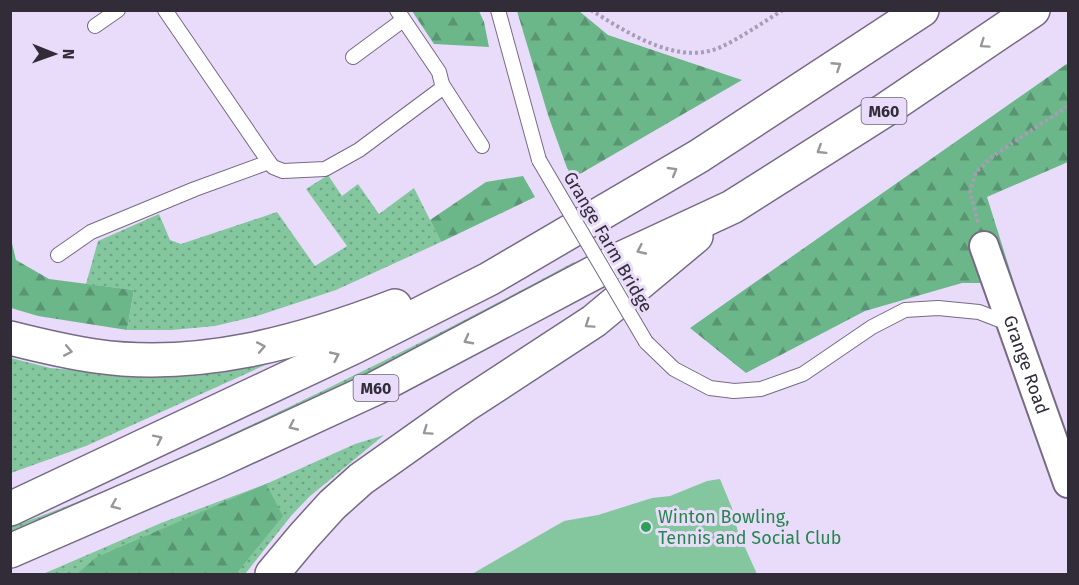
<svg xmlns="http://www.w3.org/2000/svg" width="1079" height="585" viewBox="0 0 1079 585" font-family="'Fira Sans',sans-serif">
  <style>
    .grass { fill: url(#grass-dots) }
    .forest { fill: url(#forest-firs) }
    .pitch { fill: #84c79e }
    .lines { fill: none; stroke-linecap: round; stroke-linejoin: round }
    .lane-casing { stroke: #766a84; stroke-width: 16 }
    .street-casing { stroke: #766a84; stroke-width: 32 }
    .highway-casing { stroke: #766a84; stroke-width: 36 }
    .path { stroke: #a79db4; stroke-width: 4; stroke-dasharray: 3 3; stroke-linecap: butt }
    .lane { stroke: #fff; stroke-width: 14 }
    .street { stroke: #fff; stroke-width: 28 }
    .highway { stroke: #fff; stroke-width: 33 }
    .lane-bridge-casing { stroke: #766a84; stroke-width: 16; stroke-linecap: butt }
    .lane-bridge { stroke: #fff; stroke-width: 14 }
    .oneway { stroke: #98969b }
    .leisure-dot { fill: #2e9e5b; stroke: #e9dcfa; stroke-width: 2 }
    .labels { text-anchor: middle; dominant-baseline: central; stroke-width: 6; stroke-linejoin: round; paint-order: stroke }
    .shield { fill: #e9dcfa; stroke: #686172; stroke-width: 1.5 }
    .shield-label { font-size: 16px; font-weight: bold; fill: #312c37 }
    .street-label { font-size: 18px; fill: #312c37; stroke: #e9dcfa }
    .leisure-label { font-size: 18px; fill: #27864d; stroke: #e9dcfa; text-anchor: start }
  </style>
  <defs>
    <pattern id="grass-dots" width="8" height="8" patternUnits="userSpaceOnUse" patternTransform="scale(1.5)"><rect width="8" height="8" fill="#84c79e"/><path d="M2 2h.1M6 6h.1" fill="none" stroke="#6da282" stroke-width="1.8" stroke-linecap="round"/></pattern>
    <pattern id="forest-firs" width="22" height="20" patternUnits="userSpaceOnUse" patternTransform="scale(1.5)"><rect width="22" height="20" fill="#6cb78a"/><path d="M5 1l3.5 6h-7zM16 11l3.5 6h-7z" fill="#599572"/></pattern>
  </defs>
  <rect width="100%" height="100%" fill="#e9dcfa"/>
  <!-- grass -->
  <g class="grass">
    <polygon points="328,175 342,196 358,184 379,214 414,188 441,242 336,290 257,316 215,326 172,330 127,330 134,290 86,284 98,241 159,214 170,240 181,244 277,212 315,266 347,246 306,189"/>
    <path d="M574,262L580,270L504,311L11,539L10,527C92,499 171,462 249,426C359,374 467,320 574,262Z"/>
    <polygon points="294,352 86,446 11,473 11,358 50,368 131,375"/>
    <polygon points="384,435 309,497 291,516 245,574 43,574 161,523 266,484 355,444"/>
  </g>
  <!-- forest -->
  <g class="forest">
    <polygon points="412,11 479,11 484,22 489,47 434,44"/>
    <polygon points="517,11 579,11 608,35 742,80 573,178 567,168 548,115"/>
    <polygon points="1068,63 1068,162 987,197 1014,283 962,283 865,311 746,373 690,328"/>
    <polygon points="523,176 535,197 441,242 430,220 486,182"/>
    <polygon points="11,239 16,260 49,279 134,290 127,330 38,316 11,308"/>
    <polygon points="266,484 283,516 236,574 77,574 97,557"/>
  </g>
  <!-- pitch -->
  <polygon class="pitch" points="720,479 732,508 738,532 757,574 472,574 564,521 598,515 652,498 670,496 707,481"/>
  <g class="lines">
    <defs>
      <g id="lane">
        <polyline points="165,10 269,162 273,167 283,171 325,169 359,150 441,89 442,84 439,72 397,10"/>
        <polyline points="498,10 539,160"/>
        <polyline points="95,26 118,10"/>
        <polyline points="353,57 403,20"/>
        <polyline points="442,84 482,146"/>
        <polyline points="58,255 91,232 195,189 269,162"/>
        <polyline points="646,342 674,369 710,388 734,391 761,389 803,374 872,327 905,310 938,308 979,312 1010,324"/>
      </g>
      <g id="street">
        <path id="s1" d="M984,246L1068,483"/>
      </g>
      <g id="highway">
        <path d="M10,338C38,345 67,352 95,356C198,371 301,342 395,306"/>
        <polyline points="10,509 356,346 489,279 699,156 922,10"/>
        <polyline points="10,551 215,462 376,388 620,259 732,207 885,110 1033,10"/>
        <polyline points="272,574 303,537 332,505 361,479 464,406 594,321 696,236"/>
      </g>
    </defs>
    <!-- lane casing -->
    <use href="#lane" class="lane-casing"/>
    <!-- street casing -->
    <use href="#street" class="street-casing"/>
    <!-- highway casing -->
    <use href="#highway" class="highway-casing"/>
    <!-- path -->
    <g class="path">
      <path d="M591,10C626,32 680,68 723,46C744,36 763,22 783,10"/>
      <polyline points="978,222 970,192 976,172 993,156 1068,106"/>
    </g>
    <!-- lane -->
    <use href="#lane" class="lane"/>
    <!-- street -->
    <use href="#street" class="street"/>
    <!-- highway -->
    <use href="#highway" class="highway"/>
    <defs>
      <polyline id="lane-bridge" points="539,160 646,342"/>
    </defs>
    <!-- lane-bridge casing -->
    <use href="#lane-bridge" class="lane-bridge-casing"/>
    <!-- lane-bridge -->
    <use href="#lane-bridge" class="lane-bridge"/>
  </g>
  <!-- one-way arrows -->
  <defs><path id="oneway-chevron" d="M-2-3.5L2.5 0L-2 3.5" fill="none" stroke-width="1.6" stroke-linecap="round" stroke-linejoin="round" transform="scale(1.5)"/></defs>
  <g class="oneway">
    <use href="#oneway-chevron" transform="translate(984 44) rotate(145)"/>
    <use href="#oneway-chevron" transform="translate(837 66) rotate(-33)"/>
    <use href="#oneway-chevron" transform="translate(821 150) rotate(148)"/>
    <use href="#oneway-chevron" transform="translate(673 171) rotate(-30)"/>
    <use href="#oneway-chevron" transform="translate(641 250) rotate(155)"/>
    <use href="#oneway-chevron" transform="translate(589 324) rotate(146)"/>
    <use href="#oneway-chevron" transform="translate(468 340) rotate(152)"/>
    <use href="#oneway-chevron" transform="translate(261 347) rotate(-11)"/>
    <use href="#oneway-chevron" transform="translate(68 351) rotate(11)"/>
    <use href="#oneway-chevron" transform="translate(335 356) rotate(-25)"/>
    <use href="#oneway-chevron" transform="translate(293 426) rotate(155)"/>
    <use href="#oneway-chevron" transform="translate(427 431) rotate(145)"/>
    <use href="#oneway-chevron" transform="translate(158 439) rotate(-26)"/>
    <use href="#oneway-chevron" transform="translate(115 505) rotate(157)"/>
  </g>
  <!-- markers -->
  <circle class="leisure-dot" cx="646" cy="527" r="6"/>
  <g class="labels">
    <!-- shield labels -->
    <g class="shield">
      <rect x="861.5" y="98" width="45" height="26" rx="4.5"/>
      <rect x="353.5" y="375" width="45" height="26" rx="4.5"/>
    </g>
    <g class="shield-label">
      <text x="884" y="111">M60</text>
      <text x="376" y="388">M60</text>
    </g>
    <!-- street labels -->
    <g class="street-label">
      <text transform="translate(608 242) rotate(60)">Grange Farm Bridge</text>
      <text stroke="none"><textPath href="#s1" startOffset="126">Grange Road</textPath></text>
    </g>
    <!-- leisure labels -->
    <g class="leisure-label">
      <text x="658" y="517">Winton Bowling,<tspan x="658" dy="21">Tennis and Social Club</tspan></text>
    </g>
  </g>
  <!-- border -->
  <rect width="1079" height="585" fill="none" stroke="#312c37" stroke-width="24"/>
  <!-- north arrow -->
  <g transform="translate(54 54) rotate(91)" stroke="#e9dcfa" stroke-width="4.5" paint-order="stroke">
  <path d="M0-4.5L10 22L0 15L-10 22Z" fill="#312c37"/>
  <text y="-9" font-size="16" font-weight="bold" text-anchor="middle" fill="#312c37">N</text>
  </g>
</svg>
